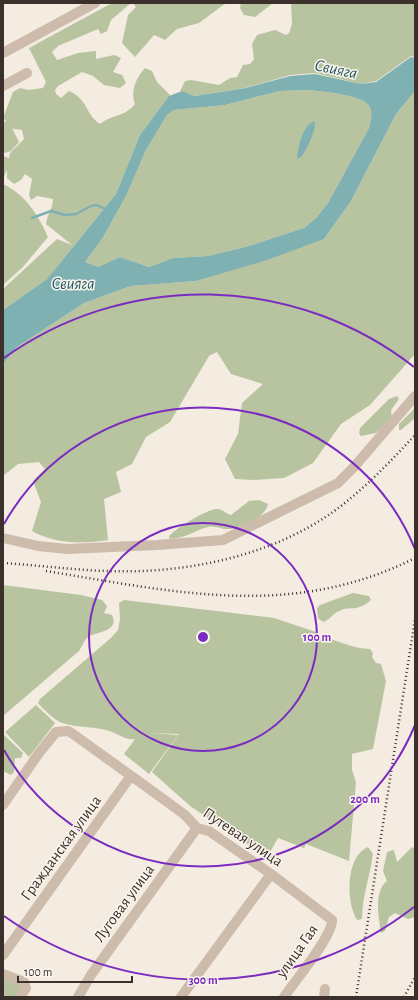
<svg xmlns="http://www.w3.org/2000/svg" width="418" height="1000" viewBox="0 0 418 1000" font-family="'Alegreya Sans',sans-serif">
  <style>
    .green { fill: #b8c4a0 }
    .water { fill: #7fb0b2; fill-rule: evenodd }
    .lines { fill: none; stroke-linecap: round; stroke-linejoin: round }
    .stream { stroke: #7fb0b2; stroke-width: 2.5 }
    .minor { stroke: #cdbbac; stroke-width: 10 }
    .rail { stroke: #3b302b; stroke-width: 2.5; stroke-dasharray: 1 3; stroke-linecap: butt }
    .ring { fill: none; stroke: #7b2cbf; stroke-width: 2 }
    .labels { text-anchor: middle; dominant-baseline: central; stroke-width: 3; stroke-linejoin: round; paint-order: stroke }
    .street-label { font-size: 16px; fill: #3b302b; stroke: #fbf5ee }
    .water-label { font-size: 17px; font-style: italic; fill: #1f5a5e; stroke: #fbf5ee }
    .centre { fill: #7b2cbf; stroke: #fbf5ee; stroke-width: 2 }
    .ring-label { font-size: 12px; text-anchor: middle; font-weight: bold; fill: #7b2cbf; stroke: #fbf5ee; stroke-width: 3; stroke-linejoin: round; paint-order: stroke }
  </style>
  <rect width="100%" height="100%" fill="#f4ebe1"/>
  <!-- green -->
  <g class="green">
    <path d="M112,3H131L111,20L107,31L101,34L98,29L58,46L52,52L57,60L78,53L96,51V59L114,55L121,58L113,72L122,75L126,83L120,88L104,85L93,76L82,72L58,86L55,90L56,94L61,98L69,91C89,100 84,113 100,124C115,113 123,118 135,104C130,92 136,78 145,68L152,71L157,82L170,95L140,135L116,194L47,279L3,310V289L57,239L72,245L46,224C47,215 53,208 53,199L37,196L31,200L29,195L32,179L25,174L21,180L14,184L7,178V170L3,179V156L9,158L10,153L24,139L22,130L13,129L11,126L19,142L11,151L5,153L3,150V123L6,121L3,118L13,92L20,88L28,90L43,88L46,82L29,48Z"/>
    <polygon points="133,3 226,3 199,23 177,29 165,40 154,35 135,57 122,43 128,15 136,7"/>
    <polygon points="241,3 273,3 255,17 244,15 240,8"/>
    <polygon points="291,3 415,3 415,57 411,56 376,81 361,84 315,73 290,75 245,88 194,96 180,91 185,81 191,80 219,85 230,78 237,77 243,65 250,64 254,59 252,44 257,35 275,30 286,35 289,33 292,24"/>
    <path d="M307,90C319,91 364,95 369,106C373,113 371,121 369,128L328,203L316,218L304,228L249,246L208,256L173,258L149,267L120,257L98,267L85,262L102,239L126,196L146,150L167,115L174,110L225,105L280,91Z"/>
    <path d="M415,91V354L370,405L341,424L313,463L284,478L254,480L235,479L225,459L238,434L242,403L263,384L231,374L217,352L209,356L170,422L146,437L132,464L116,472L121,492L104,499L108,540C82,544 55,544 32,531L41,502L33,481L45,469L39,462L18,464L3,476V364L17,347L84,303L131,286L196,281L324,239L351,201L396,114Z"/>
    <path d="M3,184C25,194 38,215 48,237L23,267L3,285Z"/>
    <polygon points="397,396 399,399 391,410 392,417 376,433 361,436 359,433 360,428 389,399"/>
    <polygon points="415,408 415,418 401,430 399,430 399,424"/>
    <path d="M259,500L268,504C266,517 241,529 229,529C222,530 215,525 208,527C193,531 187,538 170,539L169,537C172,530 209,508 217,509C223,509 226,514 231,515L249,501Z"/>
    <path d="M3,585L81,595L102,600L107,606L104,613L112,615C120,632 95,632 88,637C84,640 82,647 79,651L3,716Z"/>
    <path d="M353,593L369,596L371,600C356,613 352,605 339,611C332,614 330,620 323,622L318,618L317,608L320,605Z"/>
    <path d="M124,600L274,618L316,632L320,637C337,639 352,649 370,649L373,653L372,657L376,663L381,664L386,681L373,749L352,754V770L356,782L349,861L306,844L304,848L278,838L267,857L190,806L152,772L179,734L149,733L178,735L149,774L124,754L135,739C125,740 120,735 112,732C96,726 78,728 62,723C53,719 44,710 38,703L40,699L112,637L118,630L120,619L119,603Z"/>
    <polygon points="36,705 55,723 29,757 5,732"/>
    <polygon points="3,734 23,753 21,758 15,758 14,772 11,775 3,771"/>
    <path d="M368,847L373,854C370,876 362,897 362,919L357,920C346,902 345,857 368,847Z"/>
    <path d="M412,847L415,849V917L408,919L395,913L389,917L385,931L381,933C379,918 373,892 387,881L383,871L387,852L394,850L397,862Z"/>
    <polygon points="3,977 22,985 17,997 3,997"/>
  </g>
  <!-- water -->
  <g class="water">
    <path d="M411,57L415,58V91L396,114L351,201L324,239L264,261L196,281L131,286L84,303L17,347L3,364V310L47,279L116,194L140,135L169,96L182,91L194,96L246,88L290,76L315,74L361,84L376,82ZM307,90C319,91 364,95 369,106C373,113 371,121 369,128L328,203L316,218L304,228L249,246L208,256L173,258L149,267L120,257L98,267L85,262L102,239L126,196L146,150L167,115L174,110L225,105L280,91Z"/>
    <path d="M314,121C318,127 306,151 301,157L297,159C298,146 302,127 314,121Z"/>
  </g>
  <g class="lines">
    <!-- stream -->
    <polyline class="stream" points="32,218 51,211 65,215 76,214 91,206 97,205 107,210"/>
    <!-- minor -->
    <g class="minor">
      <polyline points="3,53 95,3"/>
      <polyline points="3,86 27,73"/>
      <polyline points="3,538 38,546 67,549 157,545 223,540 338,483 354,467 415,396"/>
      <path d="M3,805L39,753L56,732L68,731L73,734L166,801L185,815L197,828L209,831L271,874L332,920C333,936 294,982 284,997"/>
      <polyline points="3,955 130,777"/>
      <polyline points="3,974 24,982 26,988 20,997"/>
      <polyline points="78,997 91,975 197,828"/>
      <polyline points="181,997 271,874"/>
      <polyline points="324,997 325,989"/>
    </g>
    <!-- rail -->
    <g class="rail">
      <path d="M3,563C49,566 96,573 142,571C212,568 285,549 341,506C368,485 392,460 415,435"/>
      <path d="M46,571C175,592 292,620 415,558"/>
      <polyline points="356,997 415,619"/>
      <polyline points="404,997 415,977"/>
    </g>
  </g>
  <!-- distance rings -->
  <g class="ring">
    <circle cx="203" cy="637" r="114"/>
    <path d="M415 725A229 229 0 0 1 4 750M4 524A229 229 0 0 1 415 549"/>
    <path d="M414 907A343 343 0 0 1 4 916M4 358A343 343 0 0 1 414 367"/>
  </g>
  <g class="labels">
    <!-- street labels -->
    <g class="street-label">
      <text transform="translate(243 837) rotate(34)">Путевая улица</text>
      <text transform="translate(61 848) rotate(-54)">Гражданская улица</text>
      <text transform="translate(124 903) rotate(-54)">Луговая улица</text>
      <text transform="translate(297 951) rotate(-55)">улица Гая</text>
    </g>
    <!-- water labels -->
    <g class="water-label">
      <text transform="translate(336 69) rotate(12)">Свияга</text>
      <text x="73" y="283">Свияга</text>
    </g>
  </g>
  <circle cx="203" cy="637" r="6" class="centre"/>
  <g class="ring-label">
    <text x="317" y="641">100 m</text>
    <text x="365" y="803">200 m</text>
    <text x="203" y="984">300 m</text>
  </g>
  <!-- border -->
  <rect width="418" height="1000" fill="none" stroke="#3b302b" stroke-width="8"/>
  <!-- scale -->
  <path d="M18 976v6h114v-6" fill="none" stroke="#3b302b" stroke-width="2"/>
  <text x="24" y="976" font-size="12" fill="#3b302b" stroke="#fbf5ee" stroke-width="3" paint-order="stroke">100 m</text>
</svg>
